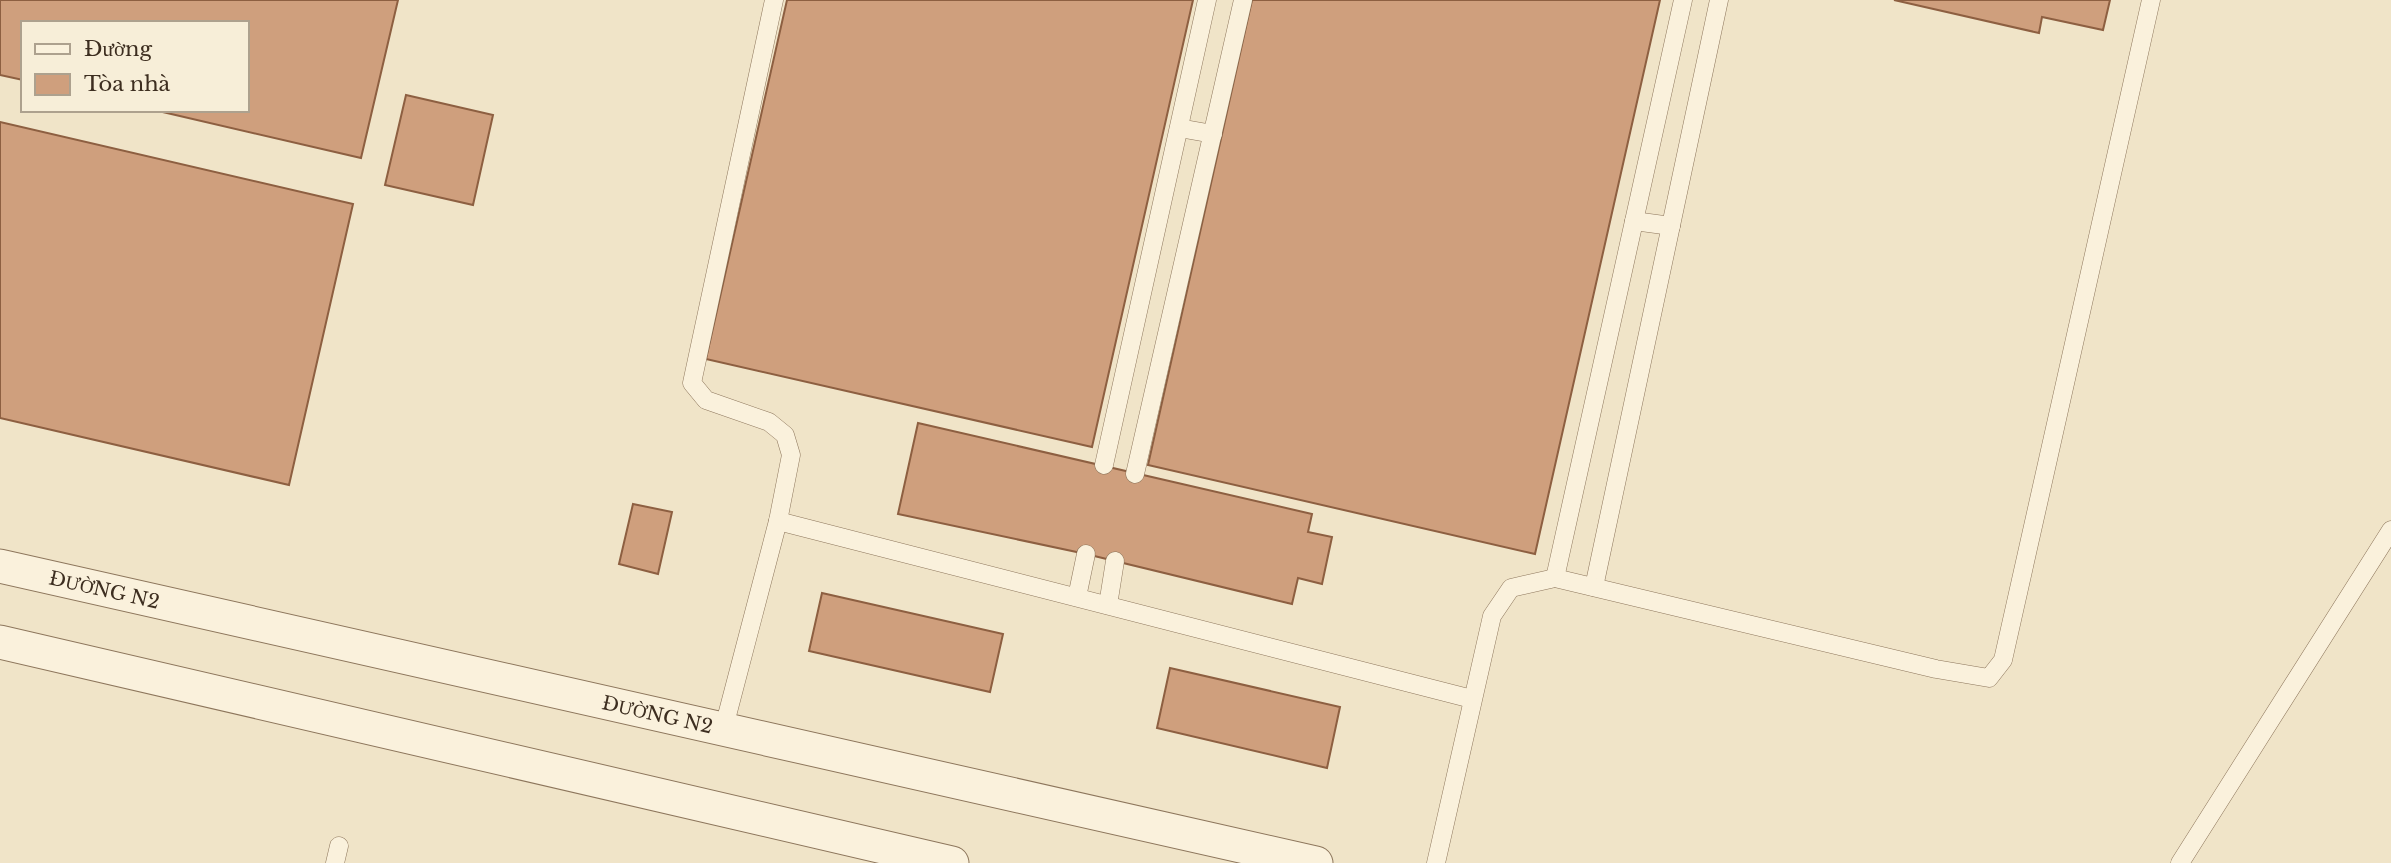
<svg xmlns="http://www.w3.org/2000/svg" width="2391" height="863" viewBox="0 0 2391 863" font-family="'Libre Baskerville',serif">
  <style>
    .building { fill: #cf9f7d; stroke: #8d5f41; stroke-width: 2 }
    .lines { fill: none; stroke-linecap: round; stroke-linejoin: round }
    .lane-casing { stroke: #8d765c; stroke-width: 19 }
    .street-casing { stroke: #8d765c; stroke-width: 35 }
    .lane { stroke: #faf1dc; stroke-width: 18 }
    .street { stroke: #faf1dc; stroke-width: 33 }
    .labels { text-anchor: middle; dominant-baseline: central; stroke-width: 6; stroke-linejoin: round; paint-order: stroke }
    .street-label { font-size: 19px; fill: #3d2e20; stroke: #f7eed8 }
  </style>
  <rect width="100%" height="100%" fill="#f0e4c8"/>
  <!-- building -->
  <g class="building">
    <polygon points="0,0 398,0 361,158 154,110 247,110 247,23 23,23 23,80 0,75"/>
    <polygon points="787,0 1193,0 1092,447 706,359"/>
    <polygon points="1252,0 1660,0 1535,554 1148,465"/>
    <polygon points="1894,0 2110,0 2103,30 2042,17 2039,33"/>
    <polygon points="406,95 493,115 473,205 385,185"/>
    <polygon points="0,122 353,204 289,485 0,418"/>
    <polygon points="918,423 1312,514 1308,532 1332,537 1322,584 1298,578 1292,604 1086,554 898,514"/>
    <polygon points="633,504 672,512 658,574 619,564"/>
    <polygon points="822,593 1003,634 990,692 809,651"/>
    <polygon points="1170,668 1340,707 1327,768 1157,728"/>
  </g>
  <g class="lines">
    <defs>
      <g id="lane">
        <polyline points="1179,128 1213,134"/>
        <polyline points="1634,221 1671,226"/>
        <polyline points="1104,465 1207,0"/>
        <polyline points="1135,474 1243,0"/>
        <polyline points="778,521 1472,699"/>
        <polyline points="1555,578 1683,0"/>
        <polyline points="1594,587 1719,0"/>
        <polyline points="1077,597 1086,554"/>
        <polyline points="1108,605 1115,561"/>
        <polyline points="724,727 778,521 791,455 785,435 769,422 706,400 692,383 774,0"/>
        <polyline points="335,863 339,846"/>
        <polyline points="1436,863 1492,616 1511,588 1555,578 1936,669 1989,678 2003,660 2151,0"/>
        <polyline points="2180,863 2391,530"/>
      </g>
      <g id="street">
        <path id="s1" d="M0,566L1316,863"/>
        <polyline points="0,642 952,863"/>
      </g>
    </defs>
    <!-- lane casing -->
    <use href="#lane" class="lane-casing"/>
    <!-- street casing -->
    <use href="#street" class="street-casing"/>
    <!-- lane -->
    <use href="#lane" class="lane"/>
    <!-- street -->
    <use href="#street" class="street"/>
  </g>
  <g class="labels">
    <!-- street labels -->
    <g class="street-label">
      <text stroke="none"><textPath href="#s1" startOffset="107">ĐƯỜNG N2</textPath></text>
      <text stroke="none"><textPath href="#s1" startOffset="674">ĐƯỜNG N2</textPath></text>
    </g>
  </g>
  <!-- legend -->
  <rect x="21" y="21" width="228" height="91" fill="#f7eed8" stroke="#ada18e" stroke-width="2"/>
  <rect x="35" y="44" width="35" height="10" fill="#faf1dc" stroke="#ada18e" stroke-width="2"/>
  <text x="84" y="56" font-size="21" fill="#3d2e20">Đường</text>
  <rect x="35" y="74" width="35" height="21" fill="#cf9f7d" stroke="#ada18e" stroke-width="2"/>
  <text x="84" y="91" font-size="21" fill="#3d2e20">Tòa nhà</text>
</svg>
